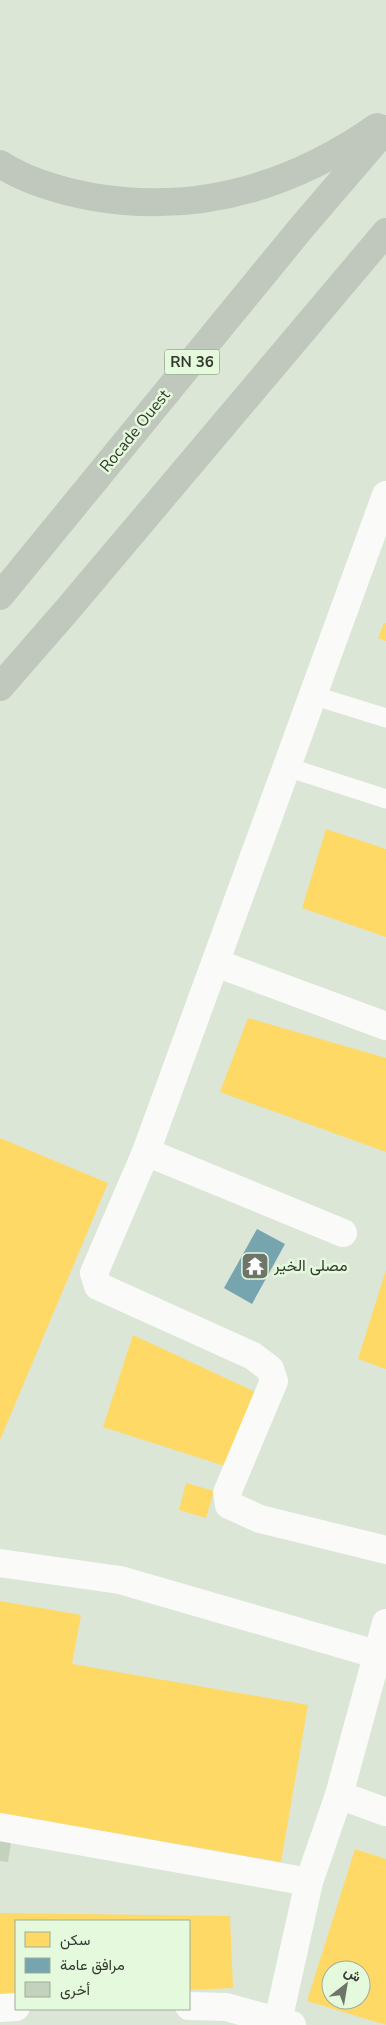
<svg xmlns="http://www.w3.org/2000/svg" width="386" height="2025" viewBox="0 0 386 2025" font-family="'Nunito Sans',Vazirmatn,sans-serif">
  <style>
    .homes { fill: #ffd966; fill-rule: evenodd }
    .public { fill: #76a5af }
    .building { fill: #c2d2bc }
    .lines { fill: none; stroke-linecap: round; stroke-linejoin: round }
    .lane { stroke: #fafbf9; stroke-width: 19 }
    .street { stroke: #fafbf9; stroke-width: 28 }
    .highway { stroke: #c0c7bd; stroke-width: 28 }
    .labels { text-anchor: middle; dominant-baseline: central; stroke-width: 5; stroke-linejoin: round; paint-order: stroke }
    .shield { fill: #e5f9dd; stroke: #687364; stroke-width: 1 }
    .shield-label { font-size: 15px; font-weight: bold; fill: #333a30 }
    .street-label { font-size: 16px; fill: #333a30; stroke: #e5f9dd }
    .poi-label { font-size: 16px; fill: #333a30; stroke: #e5f9dd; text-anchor: start }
  </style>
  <rect width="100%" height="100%" fill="#dbe6d6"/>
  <!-- homes -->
  <g class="homes">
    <polygon points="384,623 386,623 386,641 378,638"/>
    <polygon points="326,829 386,849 386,937 302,908"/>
    <polygon points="248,1018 386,1058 386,1152 220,1092"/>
    <polygon points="0,1138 108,1183 0,1440"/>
    <polygon points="386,1270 386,1369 358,1359"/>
    <polygon points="133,1335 264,1396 234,1469 103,1427"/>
    <polygon points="186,1483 214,1491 206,1518 179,1510"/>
    <polygon points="0,1601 81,1615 72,1664 308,1705 281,1862 0,1813"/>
    <path d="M355,1849L386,1859V2025L307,2001ZM331,1970H361V2000H331Z"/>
    <polygon points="0,1913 230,1916 233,1988 189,1990 189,1921 16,1921 16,1995 0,1995"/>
  </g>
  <!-- public -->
  <polygon class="public" points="257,1229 285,1244 252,1304 224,1288"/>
  <!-- building -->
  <polygon class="building" points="0,1834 12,1835 8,1862 0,1861"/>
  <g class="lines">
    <!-- lane -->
    <g class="lane">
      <polyline points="312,695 386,718"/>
      <polyline points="287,767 386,799"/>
    </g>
    <!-- street -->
    <g class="street">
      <polyline points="216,963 386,1026"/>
      <polyline points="146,1152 94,1273 98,1286 253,1356 270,1369 274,1381 227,1493 229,1505 260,1519 386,1550"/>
      <polyline points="343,1233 146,1152 386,495"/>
      <polyline points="0,1563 120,1580 386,1657"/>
      <polyline points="339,1795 386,1812"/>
      <polyline points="0,1827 309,1882"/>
      <polyline points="189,2006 226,2007 292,2025"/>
      <polyline points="0,2008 16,2007"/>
      <polyline points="278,2021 309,1882 339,1795 386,1623"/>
    </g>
    <!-- highway -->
    <g class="highway">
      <path d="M0,164C28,182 60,191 93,197C197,215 291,187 377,127"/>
      <polyline points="0,596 302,227 386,129"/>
      <polyline points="0,687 68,609 386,232"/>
    </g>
  </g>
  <!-- icons -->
  <defs>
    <symbol id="temple-square" viewBox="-11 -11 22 22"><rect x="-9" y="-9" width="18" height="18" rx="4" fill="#6e766a" stroke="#e5f9dd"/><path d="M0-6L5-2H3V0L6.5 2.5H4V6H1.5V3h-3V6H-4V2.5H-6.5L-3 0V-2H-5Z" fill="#fff"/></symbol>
  </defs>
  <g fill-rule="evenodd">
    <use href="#temple-square" x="239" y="1250" width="32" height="32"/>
  </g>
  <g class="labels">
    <!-- shield labels -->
    <rect class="shield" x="164.5" y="349.5" width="55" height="25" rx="4"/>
    <g class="shield-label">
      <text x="192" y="362">RN 36</text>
    </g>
    <!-- street labels -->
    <g class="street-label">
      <text transform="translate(135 431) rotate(-51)">Rocade Ouest</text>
    </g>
    <!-- poi labels -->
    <g class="poi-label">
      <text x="274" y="1266">مصلى الخير</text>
    </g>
  </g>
  <!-- legend -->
  <rect x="15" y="1920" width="175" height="90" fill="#e5f9dd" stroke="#9ead98"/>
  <rect x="25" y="1932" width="25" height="15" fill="#ffd966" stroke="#9ead98"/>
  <text x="60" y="1945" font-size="15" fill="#333a30">سكن</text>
  <rect x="25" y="1958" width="25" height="15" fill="#76a5af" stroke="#9ead98"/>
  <text x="60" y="1970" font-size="15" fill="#333a30">مرافق عامة</text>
  <rect x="25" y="1982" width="25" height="15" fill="#c2d2bc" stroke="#9ead98"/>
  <text x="60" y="1995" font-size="15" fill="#333a30">أخرى</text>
  <!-- north arrow -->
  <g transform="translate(346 1985) rotate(31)"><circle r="24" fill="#e5f9dd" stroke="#9ead98"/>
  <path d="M0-4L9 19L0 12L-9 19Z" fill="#6e766a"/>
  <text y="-8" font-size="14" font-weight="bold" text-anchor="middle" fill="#333a30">ش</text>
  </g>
</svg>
